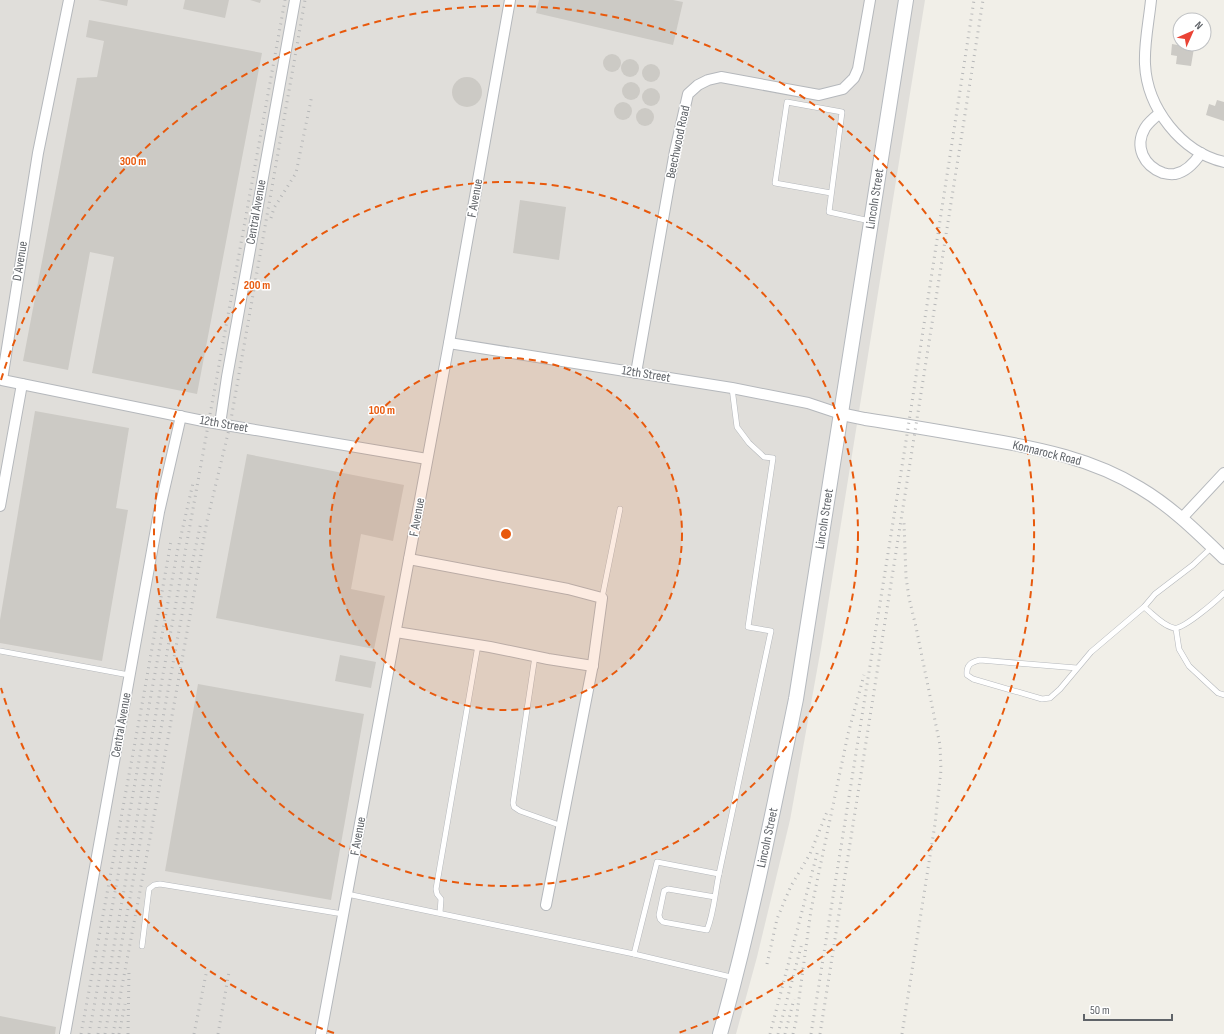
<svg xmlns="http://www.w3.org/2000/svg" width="1224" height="1034" viewBox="0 0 1224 1034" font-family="'Sofia Sans Condensed',sans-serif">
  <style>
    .industrial { fill: #e0deda }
    .building { fill: #cccac5 }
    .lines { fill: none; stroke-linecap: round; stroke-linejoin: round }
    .service-casing { stroke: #b5b8bc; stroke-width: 6 }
    .minor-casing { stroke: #b5b8bc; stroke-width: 12 }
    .tertiary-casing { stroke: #b5b8bc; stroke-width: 14 }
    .secondary-casing { stroke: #b6babf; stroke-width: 16 }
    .service { stroke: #fff; stroke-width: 5 }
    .minor { stroke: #fff; stroke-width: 10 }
    .tertiary { stroke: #fff; stroke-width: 12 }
    .secondary { stroke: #fff; stroke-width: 14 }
    .rail { stroke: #b6b7b8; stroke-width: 3; stroke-dasharray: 1 5; stroke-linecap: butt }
    .ring { fill: none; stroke: #e8590c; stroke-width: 2; stroke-dasharray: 7 5 }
    .labels { text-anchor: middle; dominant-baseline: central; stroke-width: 3; stroke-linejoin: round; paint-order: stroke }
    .street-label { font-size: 13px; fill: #5f6368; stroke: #fff }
    .centre { fill: #e8590c; stroke: #fff; stroke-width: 2 }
    .ring-label { font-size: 12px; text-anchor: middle; font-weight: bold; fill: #e8590c; stroke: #fff; stroke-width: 3; stroke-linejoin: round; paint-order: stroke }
  </style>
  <rect width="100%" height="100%" fill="#f1efe8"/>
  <!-- industrial -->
  <polygon class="industrial" points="0,0 925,0 821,648 790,820 757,957 736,1034 0,1034"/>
  <!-- building -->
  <g class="building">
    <polygon points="98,0 128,0 127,6"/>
    <polygon points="185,0 229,0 225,18 183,9"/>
    <polygon points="250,0 261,0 260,3"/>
    <polygon points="539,0 673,0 683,2 673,45 536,13"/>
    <polygon points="89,20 262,53 197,394 92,373 114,257 90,252 68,370 23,361 77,78 97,77 104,41 86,37"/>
    <polygon points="1172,44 1194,48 1191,66 1176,64 1177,56 1171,55"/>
    <circle cx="612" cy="63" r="9"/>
    <circle cx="630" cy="68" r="9"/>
    <circle cx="651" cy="73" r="9"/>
    <circle cx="467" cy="92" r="15"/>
    <circle cx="631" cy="91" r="9"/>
    <circle cx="651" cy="97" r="9"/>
    <polygon points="1217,100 1224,102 1224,121 1206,115 1209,104 1215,106"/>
    <circle cx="623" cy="111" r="9"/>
    <circle cx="645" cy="117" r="9"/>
    <polygon points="520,200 566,207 559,260 513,253"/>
    <polygon points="35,411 129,428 116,508 128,510 102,661 0,643 0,620"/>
    <polygon points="247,454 404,485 393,541 361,534 351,589 385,596 374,649 216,618"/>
    <polygon points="340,655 376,662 371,688 335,681"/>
    <polygon points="198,684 364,714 331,900 165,871"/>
    <polygon points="0,1016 56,1027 55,1034 0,1034"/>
  </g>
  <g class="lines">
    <defs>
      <g id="service">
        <polyline points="831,193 775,183 787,102 842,112 829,212 870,221"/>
        <polyline points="602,598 620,509"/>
        <path d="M1144,607C1153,614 1163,626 1174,628C1183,630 1217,600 1224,593"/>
        <polyline points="1176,629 1179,649 1189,666 1218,693 1224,695"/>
        <polyline points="0,651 129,675"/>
        <polyline points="535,656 513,803 514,807 520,811 562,826"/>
        <path d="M1077,668L980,660C971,662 966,665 967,675L973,679L1042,699L1050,698L1060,689L1091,652L1144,607L1155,594L1193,565L1212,547"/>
        <polyline points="347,894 634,954 735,978"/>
        <path d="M715,897L668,889L664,891L659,915L660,919L663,922L707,930C714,913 715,892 719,874"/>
        <polyline points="440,913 441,899 437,894 436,889 478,645"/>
        <polyline points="142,946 149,889 154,885 160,884 343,914"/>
        <polyline points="634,954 657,862 719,874 771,631 748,627 773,458 764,457 749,443 737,427 732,388"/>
      </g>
      <g id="minor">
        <polyline points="69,0 38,153 2,380 208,422 427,459"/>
        <path d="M1151,0C1149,21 1144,43 1145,64C1147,108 1181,152 1224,162"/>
        <path d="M1160,113C1155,117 1148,123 1145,128C1134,147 1144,166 1163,173C1167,174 1171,175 1175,174C1186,172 1195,162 1201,153"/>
        <polyline points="449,343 732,388 808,403 841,414"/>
        <polyline points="636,373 675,151 688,94 698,85 708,80 721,77 819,95 843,89 854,78 858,69 870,0"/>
        <polyline points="220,424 227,377 295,0"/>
        <polyline points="0,506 22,384"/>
        <polyline points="1182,518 1224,473"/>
        <polyline points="409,559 568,589 602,598 593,664 546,905"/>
        <polyline points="396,632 490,647 548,659 593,666"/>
        <polyline points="65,1034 159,512 181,416"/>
        <polyline points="321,1034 449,343 510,0"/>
      </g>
      <path id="tertiary" d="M841,414L865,419C905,425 945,432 985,439C1039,448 1093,459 1140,488C1172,507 1198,533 1224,558"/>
      <g id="secondary">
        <path id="s1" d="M720,1034C751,924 773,811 796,699L906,0"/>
      </g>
    </defs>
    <!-- service casing -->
    <use href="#service" class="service-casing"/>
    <!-- minor casing -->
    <use href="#minor" class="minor-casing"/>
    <!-- tertiary casing -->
    <use href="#tertiary" class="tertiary-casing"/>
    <!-- secondary casing -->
    <use href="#secondary" class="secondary-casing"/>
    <!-- service -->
    <use href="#service" class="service"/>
    <!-- minor -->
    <use href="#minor" class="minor"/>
    <!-- tertiary -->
    <use href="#tertiary" class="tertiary"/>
    <!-- secondary -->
    <use href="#secondary" class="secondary"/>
    <!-- rail -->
    <g class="rail">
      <polyline points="271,218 274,208 296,173 312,95"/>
      <polyline points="767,964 777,919 784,902 791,886 810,854 827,812"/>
      <polyline points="81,1034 143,699 171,541"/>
      <polyline points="89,1034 177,553 193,483"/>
      <polyline points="98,1034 285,0"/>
      <polyline points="105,1034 187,587 201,522"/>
      <polyline points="113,1034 150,838 207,521 230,425 305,0"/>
      <polyline points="119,1034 125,1004"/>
      <polyline points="128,1034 129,969"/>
      <polyline points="194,1034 207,969"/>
      <polyline points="218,1034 229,972"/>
      <polyline points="770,1034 818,850"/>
      <polyline points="778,1034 802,943"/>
      <polyline points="785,1034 794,999"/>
      <polyline points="793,1034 796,1021 811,910 848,734 864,675"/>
      <polyline points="811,1034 906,441 974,0"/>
      <polyline points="820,1034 983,0"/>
      <polyline points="902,1034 935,824 941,770 940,745 916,627 909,598 906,577 904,523"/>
    </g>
  </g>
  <!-- distance rings -->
  <circle cx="506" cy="534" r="176" fill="#e8590c" fill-opacity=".12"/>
  <g class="ring">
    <circle cx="506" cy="534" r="176"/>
    <circle cx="506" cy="534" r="352"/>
    <path d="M334 1033A528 528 0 0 1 1 688M1 380A528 528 0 1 1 678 1033"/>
  </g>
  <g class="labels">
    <!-- street labels -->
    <g class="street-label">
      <text transform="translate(678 142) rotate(-78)">Beechwood Road</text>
      <text transform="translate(475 198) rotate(-80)">F Avenue</text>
      <text stroke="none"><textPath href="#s1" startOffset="850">Lincoln Street</textPath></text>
      <text transform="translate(256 212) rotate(-80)">Central Avenue</text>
      <text transform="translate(20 261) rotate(-81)">D Avenue</text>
      <text transform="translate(646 374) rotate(9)">12th Street</text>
      <text transform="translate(224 424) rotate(10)">12th Street</text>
      <text transform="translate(1047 453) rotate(14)">Konnarock Road</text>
      <text transform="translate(417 517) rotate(-80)">F Avenue</text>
      <text stroke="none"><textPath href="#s1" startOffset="526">Lincoln Street</textPath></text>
      <text transform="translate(121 725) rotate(-80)">Central Avenue</text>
      <text transform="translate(358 836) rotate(-80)">F Avenue</text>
      <text stroke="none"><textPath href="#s1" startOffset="202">Lincoln Street</textPath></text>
    </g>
  </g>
  <circle cx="506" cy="534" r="6" class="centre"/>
  <g class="ring-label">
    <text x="133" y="165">300 m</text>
    <text x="257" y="289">200 m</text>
    <text x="382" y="414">100 m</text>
  </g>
  <!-- north arrow -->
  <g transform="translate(1192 32) rotate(45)"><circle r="19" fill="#ffffff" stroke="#bfc1c3"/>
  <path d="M0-3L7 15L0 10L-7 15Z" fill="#ea4335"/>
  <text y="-6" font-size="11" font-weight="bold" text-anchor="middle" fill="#5f6368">N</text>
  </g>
  <!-- scale -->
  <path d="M1084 1014v6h88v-6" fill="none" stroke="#5f6368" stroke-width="2"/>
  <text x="1090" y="1014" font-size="12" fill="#5f6368" stroke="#ffffff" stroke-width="3" paint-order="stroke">50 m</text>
</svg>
